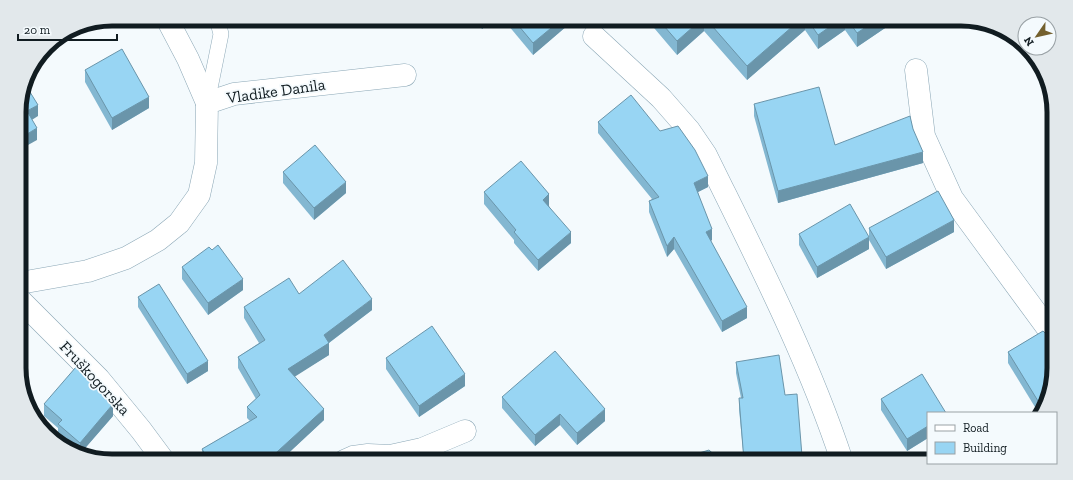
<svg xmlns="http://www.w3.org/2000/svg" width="1073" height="480" viewBox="0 0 1073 480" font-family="'Zilla Slab',serif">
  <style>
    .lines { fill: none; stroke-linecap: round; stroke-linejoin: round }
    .lane-casing { stroke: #8ba7b6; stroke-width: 16 }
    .street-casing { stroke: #8ba7b6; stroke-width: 23 }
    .lane { stroke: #fff; stroke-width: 15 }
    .street { stroke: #fff; stroke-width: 22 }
    .wall { fill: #83b7d1 }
    .shaded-wall { fill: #6a95aa }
    .building { fill: #98d5f3; stroke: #6a95aa }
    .labels { text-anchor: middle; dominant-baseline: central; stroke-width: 3.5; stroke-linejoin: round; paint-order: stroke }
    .street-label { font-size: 16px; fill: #111c21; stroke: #f4fafd }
    .rim { fill: none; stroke: #111c21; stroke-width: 5 }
  </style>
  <rect width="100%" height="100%" fill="#f4fafd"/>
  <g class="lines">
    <defs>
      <polyline id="lane" points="207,103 221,34 217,19"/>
      <g id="street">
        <polyline points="167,19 188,59 207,103"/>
        <path d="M594,36L661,98L689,130L706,155C755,255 807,355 842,461"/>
        <polyline points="916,70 924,136 952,198 1054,337"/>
        <polyline points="20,283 88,271 126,258 158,240 179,223 199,195 206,163 207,103 234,94 405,75"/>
        <polyline points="20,300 99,379 141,430 164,461"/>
        <polyline points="344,461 353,457 368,455 390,456 422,449 465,431"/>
      </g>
    </defs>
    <!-- lane casing -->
    <use href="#lane" class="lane-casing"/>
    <!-- street casing -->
    <use href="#street" class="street-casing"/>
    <!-- lane -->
    <use href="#lane" class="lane"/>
    <!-- street -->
    <use href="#street" class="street"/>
  </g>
  <!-- wall -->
  <g class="wall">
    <polygon points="474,19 493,19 482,29"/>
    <polygon points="503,19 575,19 533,55"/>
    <polygon points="594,19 603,19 599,23"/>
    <polygon points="649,19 891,19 891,24 857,47 845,30 818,49 805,30 747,80 704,31 677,55 649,22"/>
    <polygon points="85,70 149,108 112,130 85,82"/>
    <polygon points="754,104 835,145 913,129 923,163 778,203 754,116"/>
    <polygon points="598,122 660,131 708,187 698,192 712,240 711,241 747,318 722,332 674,249 667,257 649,212 649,201 652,199 598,133"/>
    <polygon points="283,172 346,193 314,220 283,183"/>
    <polygon points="484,192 549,206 571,243 538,271 514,243 514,240 484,204"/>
    <polygon points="869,228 954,232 886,269 869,240"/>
    <polygon points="799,234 869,249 817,278 799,245"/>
    <polygon points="182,267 243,290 208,315 182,279"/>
    <polygon points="299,294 372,310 329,343 329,355 294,376 324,420 280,461 202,461 202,449 250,421 247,418 247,407 256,399 238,368 238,357 259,343 244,318 244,307"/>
    <polygon points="138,297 208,371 187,384 138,307"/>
    <polygon points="1043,331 1038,412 1008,363 1008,352"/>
    <polygon points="386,358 465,386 419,417 386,369"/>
    <polygon points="736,362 785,395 802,456 802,461 744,461 739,409 739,398 741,398 736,373"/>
    <polygon points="502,397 605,421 577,445 560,425 535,446 502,408"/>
    <polygon points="881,399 928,413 928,438 907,451 881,410"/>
    <polygon points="44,404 113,416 80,454 58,435 58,428 44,416"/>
  </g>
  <!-- shaded-wall -->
  <g class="shaded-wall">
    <polygon points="482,19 493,19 482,29"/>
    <polygon points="562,19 575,19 533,55 533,43"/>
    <polygon points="599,19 603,19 599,23"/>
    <polygon points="702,19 704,19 704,31 677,55 677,41"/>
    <polygon points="801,19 805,19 805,30 747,80 747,66"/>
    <polygon points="841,19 845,19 845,30 818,49 818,35"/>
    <polygon points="878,19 891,19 891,24 857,47 857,33"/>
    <polygon points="30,76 30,87 23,92 27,78"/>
    <polygon points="149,97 149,108 112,130 112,118"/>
    <polygon points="38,105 38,116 27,123 27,111"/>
    <polygon points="37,128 37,140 19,150 19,139"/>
    <polygon points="923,152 923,163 778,203 778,191"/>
    <polygon points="708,176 708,187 694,194 694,183"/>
    <polygon points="346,182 346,193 314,220 314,208"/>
    <polygon points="549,194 549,206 543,211 543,200"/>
    <polygon points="954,220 954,232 886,269 886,257"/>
    <polygon points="712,229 712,240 706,243 706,232"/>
    <polygon points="571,232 571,243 538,271 538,260"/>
    <polygon points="674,237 674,249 667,257 667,246"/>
    <polygon points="869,237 869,249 817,278 817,267"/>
    <polygon points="243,279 243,290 208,315 208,303"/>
    <polygon points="372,299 372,310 326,345 329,343 329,355 288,381 288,369 324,335"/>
    <polygon points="747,307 747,318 722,332 722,321"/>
    <polygon points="208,361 208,371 187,384 187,374"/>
    <polygon points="465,374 465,386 419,417 419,406"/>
    <polygon points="1049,395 1047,404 1042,410 1038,412 1038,401"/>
    <polygon points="113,404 113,416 80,454 80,443"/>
    <polygon points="324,409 324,420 280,461 267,461"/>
    <polygon points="605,409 605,421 577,445 577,433"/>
    <polygon points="560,414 560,425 535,446 535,435"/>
    <polygon points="928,426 928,438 907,451 907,439"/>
  </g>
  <!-- building -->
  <g class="building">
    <polygon points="513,19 562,19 533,43"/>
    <polygon points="658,19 702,19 677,41"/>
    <polygon points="706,19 801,19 747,66"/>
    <polygon points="807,19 841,19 818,35"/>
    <polygon points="847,19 878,19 857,33"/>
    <polygon points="122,49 149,97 112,118 85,70"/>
    <polygon points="28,74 30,76 27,78"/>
    <polygon points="25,84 38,105 27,111 37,128 19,139 19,105"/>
    <polygon points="819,87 835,145 910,116 913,129 923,152 778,191 754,104"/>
    <polygon points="631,95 660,131 678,126 695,150 708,176 694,183 712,229 706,232 747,307 722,321 674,237 667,246 649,201 659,197 598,122"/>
    <polygon points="315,145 346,182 314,208 283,172"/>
    <polygon points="521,161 549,194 543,200 571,232 538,260 514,232 516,230 484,192"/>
    <polygon points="938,191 954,220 886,257 869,228"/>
    <polygon points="850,204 869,237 817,267 799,234"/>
    <polygon points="218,245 243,279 208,303 182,267 209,247 212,250"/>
    <polygon points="343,260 372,299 324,335 329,343 288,369 324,409 267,461 209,461 202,449 257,417 247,407 260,395 238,357 265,340 244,307 289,278 299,294"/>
    <polygon points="159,284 208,361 187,374 138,297"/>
    <polygon points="432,326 465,374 419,406 386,358"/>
    <polygon points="1043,331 1049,337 1054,337 1054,369 1049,395 1038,401 1008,352"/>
    <polygon points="555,351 605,409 577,433 560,414 535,435 502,397"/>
    <polygon points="779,355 785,395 797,394 802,456 744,461 739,398 743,398 736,362"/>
    <polygon points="76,367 98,386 113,404 80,443 58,424 62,420 44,404"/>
    <polygon points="922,374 946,413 928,413 928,426 907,439 881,399"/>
    <polygon points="709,450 721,461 691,461 696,454"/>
  </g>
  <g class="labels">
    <!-- street labels -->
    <g class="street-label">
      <text transform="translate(276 91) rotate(-8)">Vladike Danila</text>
      <text transform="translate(95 378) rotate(47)">Fruškogorska</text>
    </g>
  </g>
  <!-- crop -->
  <path d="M0 0H1073V480H0ZM112 26H961A86 86 0 0 1 1047 112V368A86 86 0 0 1 961 454H112A86 86 0 0 1 26 368V112A86 86 0 0 1 112 26Z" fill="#e2e8eb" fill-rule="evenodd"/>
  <path class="rim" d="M112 26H961A86 86 0 0 1 1047 112V368A86 86 0 0 1 961 454H112A86 86 0 0 1 26 368V112A86 86 0 0 1 112 26Z"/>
  <!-- legend -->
  <rect x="927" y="412" width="130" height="52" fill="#f4fafd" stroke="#99a1a5"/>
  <rect x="935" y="425" width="20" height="6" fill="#ffffff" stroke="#99a1a5"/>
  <text x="963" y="432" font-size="12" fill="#111c21">Road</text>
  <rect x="935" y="442" width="20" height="12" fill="#98d5f3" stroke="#99a1a5"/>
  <text x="963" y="452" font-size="12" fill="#111c21">Building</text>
  <!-- north arrow -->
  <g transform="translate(1037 36) rotate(236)"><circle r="19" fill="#f4fafd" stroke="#99a1a5"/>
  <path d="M0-3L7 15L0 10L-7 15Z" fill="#73602e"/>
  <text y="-6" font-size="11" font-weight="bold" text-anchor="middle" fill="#111c21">N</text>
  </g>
  <!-- scale -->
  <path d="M18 34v6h99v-6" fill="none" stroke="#111c21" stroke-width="2"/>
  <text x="24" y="34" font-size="12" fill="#111c21" stroke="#f4fafd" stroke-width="3" paint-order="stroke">20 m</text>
</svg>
